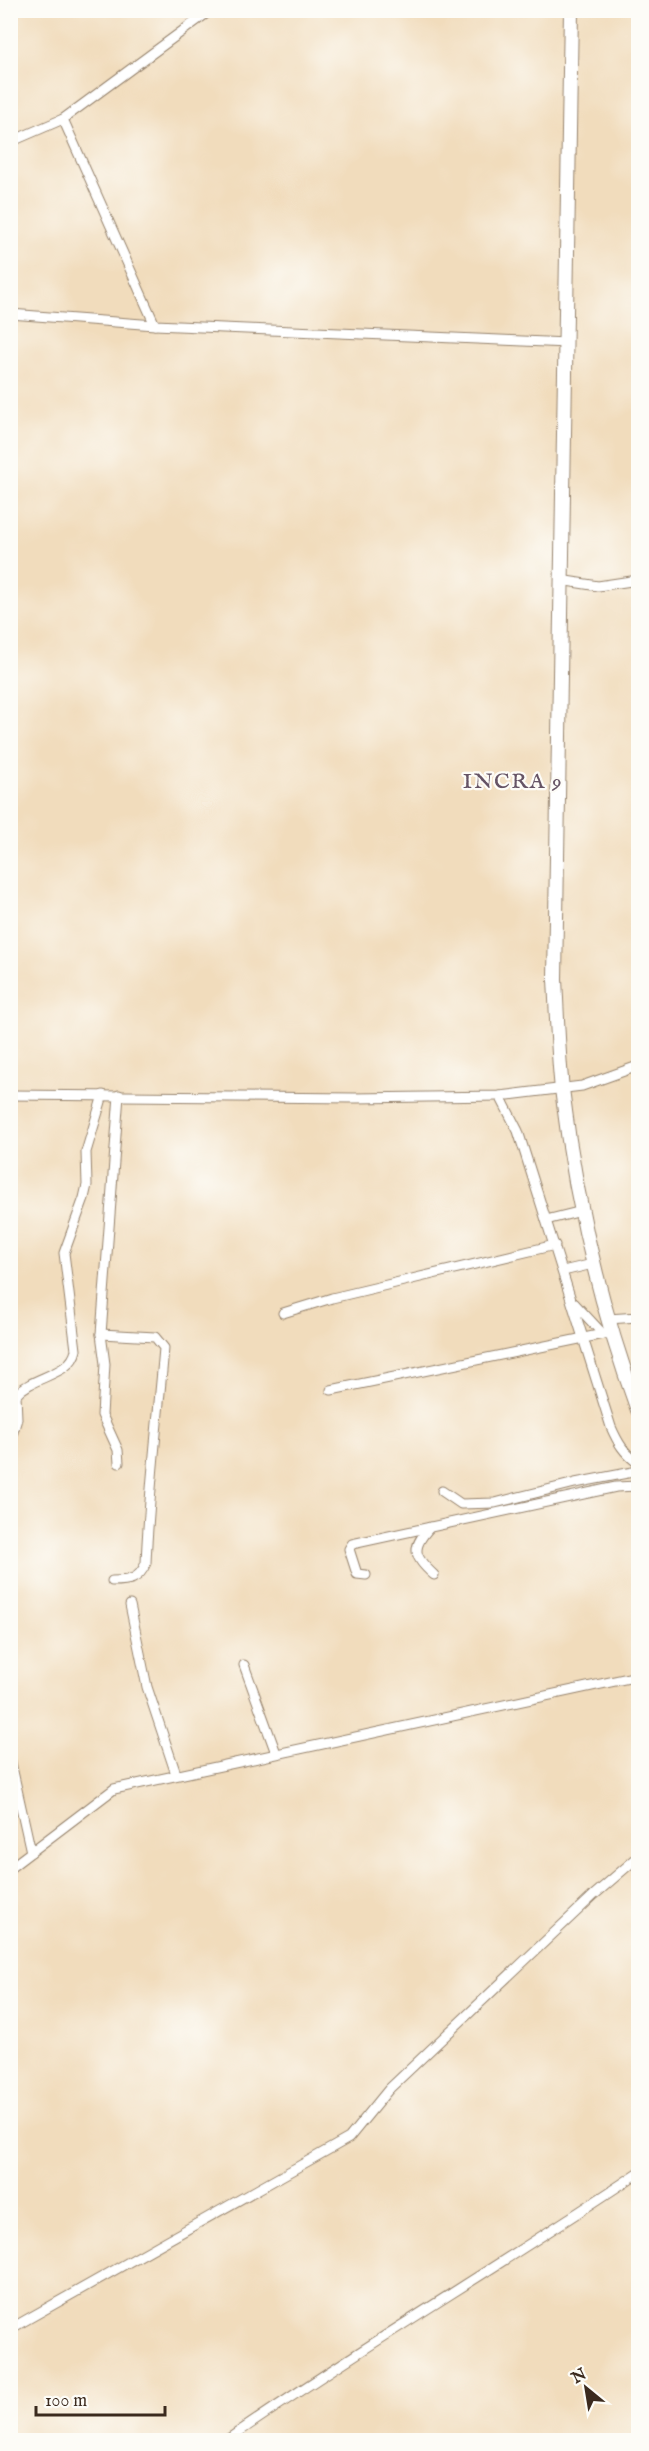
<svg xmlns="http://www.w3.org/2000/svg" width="649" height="2451" viewBox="0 0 649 2451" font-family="'IM FELL English',serif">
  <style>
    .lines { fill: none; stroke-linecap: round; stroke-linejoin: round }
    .street-casing { stroke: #96836d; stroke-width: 11 }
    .secondary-casing { stroke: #96836d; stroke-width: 16 }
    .street { stroke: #fff; stroke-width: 9 }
    .secondary { stroke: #fff; stroke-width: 14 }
    .labels { text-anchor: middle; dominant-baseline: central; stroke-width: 4.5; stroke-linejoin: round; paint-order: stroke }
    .neighbourhood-label { font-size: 22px; letter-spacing: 1.5px; fill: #665465; stroke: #fdfcf7 }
  </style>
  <rect width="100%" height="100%" fill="#fdfcf7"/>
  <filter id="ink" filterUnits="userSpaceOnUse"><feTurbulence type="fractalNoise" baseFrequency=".0167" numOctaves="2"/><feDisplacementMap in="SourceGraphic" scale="12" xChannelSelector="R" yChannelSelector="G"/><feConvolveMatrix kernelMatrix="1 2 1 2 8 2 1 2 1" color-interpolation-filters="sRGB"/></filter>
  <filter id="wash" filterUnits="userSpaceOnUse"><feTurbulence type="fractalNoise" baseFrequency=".008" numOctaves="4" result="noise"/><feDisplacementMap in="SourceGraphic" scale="24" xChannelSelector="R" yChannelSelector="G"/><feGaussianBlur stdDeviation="1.35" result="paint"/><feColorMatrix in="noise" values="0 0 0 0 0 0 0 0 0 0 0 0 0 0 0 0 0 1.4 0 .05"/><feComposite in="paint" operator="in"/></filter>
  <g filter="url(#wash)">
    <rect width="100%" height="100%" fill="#f1dcbc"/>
  </g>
  <g filter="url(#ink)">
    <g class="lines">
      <defs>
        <g id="street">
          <polyline points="63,119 155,325"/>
          <polyline points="10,142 63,119 211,10"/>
          <polyline points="10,314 155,325 567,343"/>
          <polyline points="560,580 598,586 638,580"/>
          <polyline points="10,1095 355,1098 500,1096 582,1086 638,1066"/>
          <polyline points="119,1095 101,1334 105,1364 102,1415 118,1450 119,1463"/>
          <path d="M500,1096L518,1131L611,1427C618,1443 624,1453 638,1463"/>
          <polyline points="546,1220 582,1211"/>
          <polyline points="563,1271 593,1264"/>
          <polyline points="574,1303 603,1334"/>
          <polyline points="283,1313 332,1298 555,1245"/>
          <polyline points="608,1319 638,1317"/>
          <path d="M101,1334L155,1337L164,1348C158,1420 149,1491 146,1563C139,1580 129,1581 112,1581"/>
          <polyline points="331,1390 613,1332"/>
          <path d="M10,1442L17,1419L16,1395C33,1375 71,1376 76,1350L64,1253L84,1198L87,1185L86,1152L103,1095"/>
          <polyline points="442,1491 461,1504 495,1503 575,1483 638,1471"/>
          <path d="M430,1527C411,1548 413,1556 434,1575"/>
          <polyline points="366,1575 357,1574 349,1549 352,1544 616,1487 638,1486"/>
          <polyline points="130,1605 147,1687 176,1774"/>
          <polyline points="244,1665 276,1753"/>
          <polyline points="10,1758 31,1852"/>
          <polyline points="10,1868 114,1789 638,1676"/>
          <polyline points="10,2329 349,2138 389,2089 594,1895 638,1857"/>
          <path d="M227,2440C361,2347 503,2264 638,2173"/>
        </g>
        <path id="secondary" d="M571,10L555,979C557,1016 558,1053 562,1089C575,1198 600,1307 638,1410"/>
      </defs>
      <!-- street casing -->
      <use href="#street" class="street-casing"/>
      <!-- secondary casing -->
      <use href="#secondary" class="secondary-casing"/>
      <!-- street -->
      <use href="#street" class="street"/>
      <!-- secondary -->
      <use href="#secondary" class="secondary"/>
    </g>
  </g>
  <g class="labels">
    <!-- neighbourhood labels -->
    <g class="neighbourhood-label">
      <text x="513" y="782">INCRA 9</text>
    </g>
  </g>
  <!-- margin -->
  <rect width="649" height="2451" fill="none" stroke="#fdfcf7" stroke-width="36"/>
  <!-- north arrow -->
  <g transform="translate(586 2388) rotate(330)" stroke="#fdfcf7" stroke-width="4.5" paint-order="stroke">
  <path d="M0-4.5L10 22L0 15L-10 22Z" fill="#3b2a1e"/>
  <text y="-9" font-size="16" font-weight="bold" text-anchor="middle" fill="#3b2a1e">N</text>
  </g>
  <!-- scale -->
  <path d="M36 2406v9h129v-9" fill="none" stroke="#3b2a1e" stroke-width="3"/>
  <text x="45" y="2406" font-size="18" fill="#3b2a1e" stroke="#fdfcf7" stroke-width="4.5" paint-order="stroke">100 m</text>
</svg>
